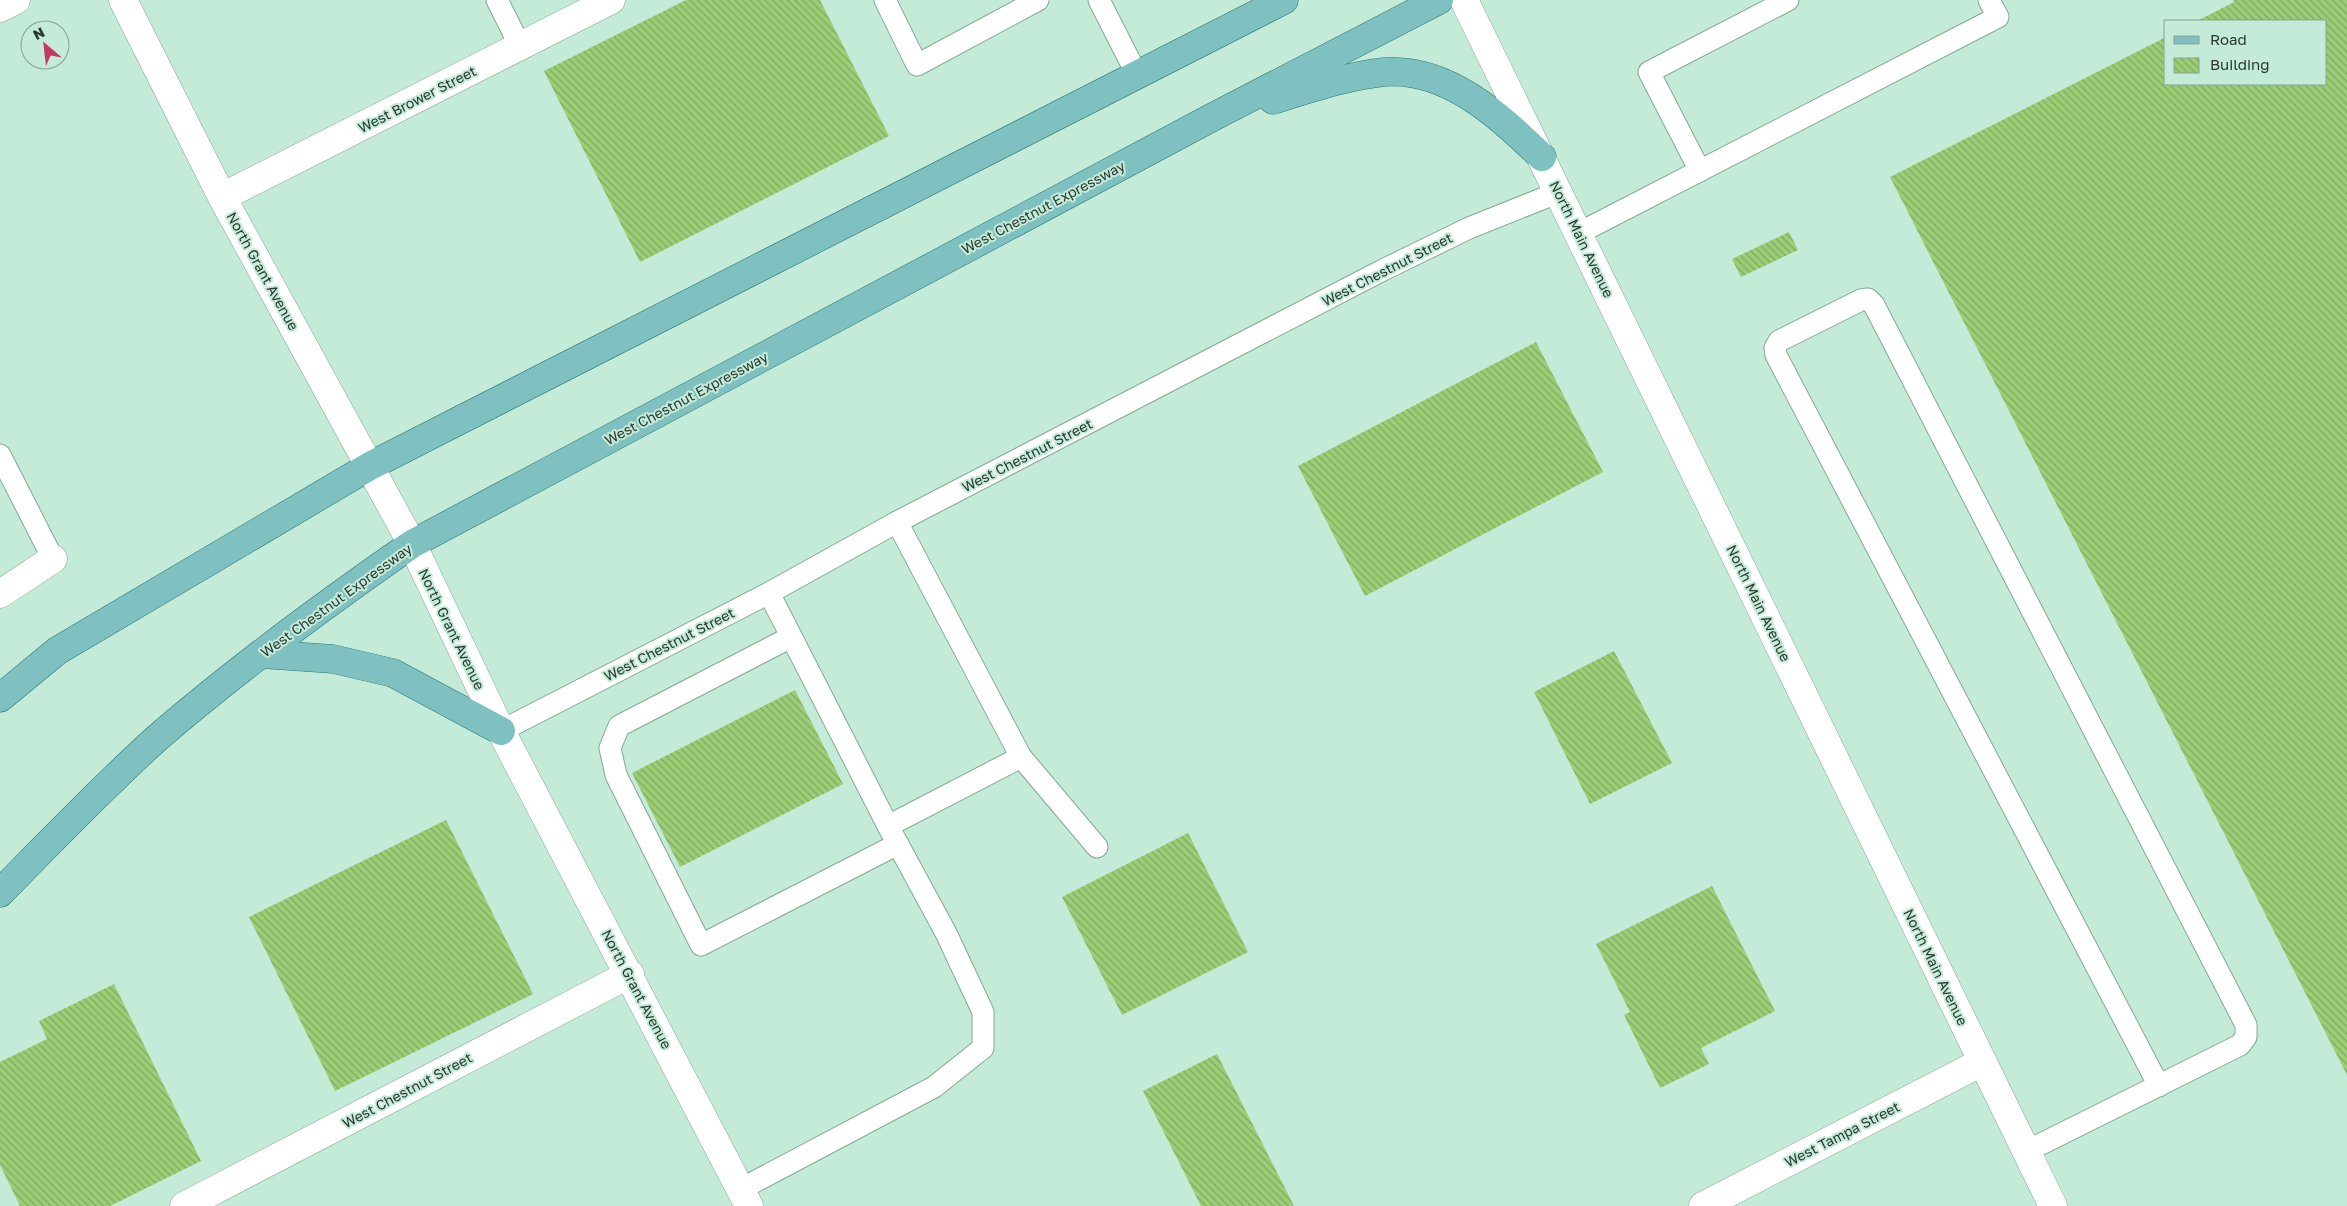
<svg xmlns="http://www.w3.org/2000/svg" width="2347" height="1206" viewBox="0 0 2347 1206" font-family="'Golos Text',sans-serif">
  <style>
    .building { fill: url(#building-back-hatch) }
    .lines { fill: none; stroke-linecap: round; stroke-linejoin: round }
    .lane-casing { stroke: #84a997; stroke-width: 23 }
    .street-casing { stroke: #84a997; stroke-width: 29 }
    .secondary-casing { stroke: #84a997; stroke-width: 29 }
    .primary-casing { stroke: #297674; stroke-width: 29 }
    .lane { stroke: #fff; stroke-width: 21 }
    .street { stroke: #fff; stroke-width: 28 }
    .secondary { stroke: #fff; stroke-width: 28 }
    .primary { stroke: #7fc1c1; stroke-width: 28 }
    .labels { text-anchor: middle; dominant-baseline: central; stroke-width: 4; stroke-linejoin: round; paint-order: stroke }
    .street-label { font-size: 14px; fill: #293831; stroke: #c4ebd7 }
  </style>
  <defs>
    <pattern id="building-back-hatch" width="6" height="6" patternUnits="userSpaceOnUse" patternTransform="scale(1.25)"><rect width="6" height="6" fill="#9dce76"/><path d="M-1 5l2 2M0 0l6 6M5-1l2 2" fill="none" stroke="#80a861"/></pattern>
  </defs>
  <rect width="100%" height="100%" fill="#c4ebd7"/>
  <!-- building -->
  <g class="building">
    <polygon points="686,0 820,0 889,136 640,262 544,71"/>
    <polygon points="2233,0 2347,0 2347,1075 1890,177 2166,37 2166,84 2326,84 2326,21 2197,21 2234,2"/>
    <polygon points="1789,232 1798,250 1741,277 1732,259"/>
    <polygon points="1536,342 1603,472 1365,596 1298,466"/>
    <polygon points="1614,651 1672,763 1590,804 1534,692"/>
    <polygon points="795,690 843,784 680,867 632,773"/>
    <polygon points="446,820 533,994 335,1091 249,917"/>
    <polygon points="1188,833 1248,952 1122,1015 1062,897"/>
    <polygon points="1712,886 1775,1011 1701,1048 1709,1064 1660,1088 1624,1015 1630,1012 1596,944"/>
    <polygon points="114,984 201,1161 110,1206 20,1206 0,1165 0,1062 47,1039 39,1021"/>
    <polygon points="1217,1054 1294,1206 1201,1206 1143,1091"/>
  </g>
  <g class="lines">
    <defs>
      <g id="lane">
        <polyline points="497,0 520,46"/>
        <polyline points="885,0 917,65 1038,0"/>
        <polyline points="1099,0 1137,75"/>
        <polyline points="1700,171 1649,72 1788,0"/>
        <polyline points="1579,233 1998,17 1989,0"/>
        <polyline points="0,455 53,559"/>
        <polyline points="897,522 1021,757 1097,847"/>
        <polyline points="791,637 619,726 610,748 616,775 701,945 898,844"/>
        <polyline points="501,731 769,593 897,522 1381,271 1469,228 1559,192"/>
        <polyline points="888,826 1021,757"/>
        <polyline points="2027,1151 2240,1045 2246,1037 2246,1025 1874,305 1868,299 1861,300 1779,341 1775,348 1776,355 2159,1086"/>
        <polyline points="741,1189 934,1087 983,1048 983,1012 946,933 888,826 769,593"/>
      </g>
      <g id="street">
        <polyline points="1464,0 2053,1206"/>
        <polyline points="0,8 16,0"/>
        <polyline points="222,197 611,0"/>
        <polyline points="0,594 53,559"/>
        <polyline points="184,1206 630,974"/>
        <polyline points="1703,1206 1982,1062"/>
      </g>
      <polyline id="secondary" points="123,0 222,197 412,544 501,731 749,1206"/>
      <g id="primary">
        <path d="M1273,100C1309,89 1347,76 1384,72C1448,67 1499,116 1542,157"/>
        <polyline points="261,654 333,659 393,673 501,731"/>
        <polyline points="0,698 57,651 370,466 1284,0"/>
        <path d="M0,893C51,841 102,788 156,739C237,669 324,605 412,544L1211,118L1439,0"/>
      </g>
    </defs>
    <!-- lane casing -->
    <use href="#lane" class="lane-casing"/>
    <!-- street casing -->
    <use href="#street" class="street-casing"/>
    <!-- secondary casing -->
    <use href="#secondary" class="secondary-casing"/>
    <!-- primary casing -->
    <use href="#primary" class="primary-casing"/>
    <!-- lane -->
    <use href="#lane" class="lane"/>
    <!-- street -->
    <use href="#street" class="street"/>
    <!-- secondary -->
    <use href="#secondary" class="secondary"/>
    <!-- primary -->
    <use href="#primary" class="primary"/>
  </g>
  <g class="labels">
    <!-- street labels -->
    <g class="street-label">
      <text transform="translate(417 99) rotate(-27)">West Brower Street</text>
      <text transform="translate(1043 207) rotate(-28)">West Chestnut Expressway</text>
      <text transform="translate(1582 239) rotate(64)">North Main Avenue</text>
      <text transform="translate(1387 269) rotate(-27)">West Chestnut Street</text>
      <text transform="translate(263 271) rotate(61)">North Grant Avenue</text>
      <text transform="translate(686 398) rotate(-28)">West Chestnut Expressway</text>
      <text transform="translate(1027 455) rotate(-27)">West Chestnut Street</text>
      <text transform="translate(336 600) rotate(-36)">West Chestnut Expressway</text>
      <text transform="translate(1759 603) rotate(64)">North Main Avenue</text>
      <text transform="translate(452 629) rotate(64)">North Grant Avenue</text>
      <text transform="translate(669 644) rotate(-27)">West Chestnut Street</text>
      <text transform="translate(1936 967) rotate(64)">North Main Avenue</text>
      <text transform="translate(637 989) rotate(62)">North Grant Avenue</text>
      <text transform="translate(407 1090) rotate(-28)">West Chestnut Street</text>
      <text transform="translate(1842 1134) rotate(-27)">West Tampa Street</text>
    </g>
  </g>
  <!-- legend -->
  <rect x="2164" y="20" width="162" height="65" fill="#c4ebd7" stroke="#86a395"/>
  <rect x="2174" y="36" width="25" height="8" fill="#7fc1c1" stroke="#86a395"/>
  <text x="2210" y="45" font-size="15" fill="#293831">Road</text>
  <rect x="2174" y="58" width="25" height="15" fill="url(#building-back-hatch)" stroke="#86a395"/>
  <text x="2210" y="70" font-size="15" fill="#293831">Building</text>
  <!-- north arrow -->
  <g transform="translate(45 45) rotate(332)"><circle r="24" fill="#c4ebd7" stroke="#86a395"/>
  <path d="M0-4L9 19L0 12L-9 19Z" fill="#c53764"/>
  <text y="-8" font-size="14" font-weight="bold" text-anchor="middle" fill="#293831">N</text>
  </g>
</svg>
